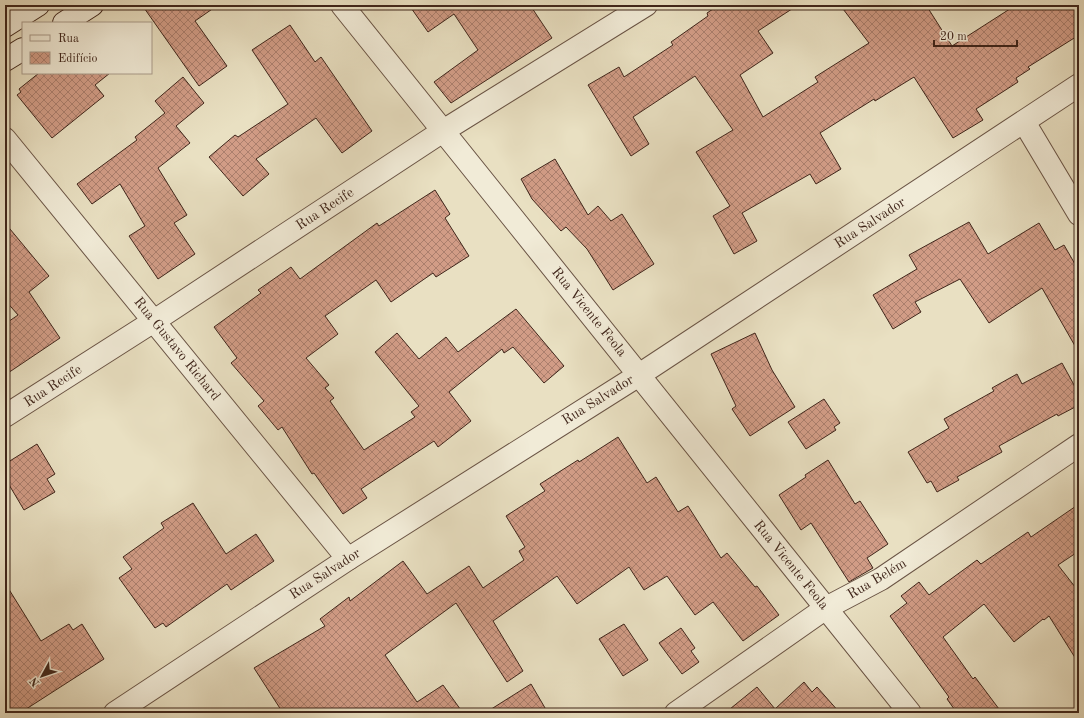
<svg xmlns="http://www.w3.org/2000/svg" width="1084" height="718" viewBox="0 0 1084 718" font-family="'Old Standard TT',serif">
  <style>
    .building { fill: url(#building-cross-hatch); stroke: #40261b }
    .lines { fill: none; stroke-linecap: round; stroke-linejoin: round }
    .minor-casing { stroke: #6a5445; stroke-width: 24 }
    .secondary-casing { stroke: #40261b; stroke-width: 24 }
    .minor { stroke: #f1ebd7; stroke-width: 22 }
    .secondary { stroke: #f1ebd7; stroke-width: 22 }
    .labels { text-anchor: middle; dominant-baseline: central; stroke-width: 3; stroke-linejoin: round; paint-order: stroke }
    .street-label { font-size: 14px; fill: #40261b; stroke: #f1ebd7 }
  </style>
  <defs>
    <pattern id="building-cross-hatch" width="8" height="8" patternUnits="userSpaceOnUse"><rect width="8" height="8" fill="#d19c86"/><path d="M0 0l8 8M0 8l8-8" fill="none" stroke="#ab7f6d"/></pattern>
  </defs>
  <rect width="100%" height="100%" fill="#e9e0c2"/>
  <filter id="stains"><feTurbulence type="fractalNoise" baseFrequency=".005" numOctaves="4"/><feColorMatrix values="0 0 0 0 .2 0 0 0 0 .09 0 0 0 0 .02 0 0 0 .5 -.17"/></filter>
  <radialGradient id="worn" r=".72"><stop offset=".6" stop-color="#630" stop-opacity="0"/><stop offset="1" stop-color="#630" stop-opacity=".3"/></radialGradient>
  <!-- building -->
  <g class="building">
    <polygon points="142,5 218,5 195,21 227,66 199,86"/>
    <polygon points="409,5 530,5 552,38 451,103 434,82 478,50 454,14 428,32"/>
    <polygon points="719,5 798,5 758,31 773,53 740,75 763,117 818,82 815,77 869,43 840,5 926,5 952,46 1016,5 1079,5 1079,35 1028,67 1030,69 1016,78 1018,82 976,109 983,120 953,138 914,77 875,101 874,99 820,133 841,169 816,184 810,174 742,213 757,241 734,254 713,216 730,206 696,152 733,130 695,76 633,117 649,144 631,156 588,85 619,67 624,77 673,45 671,42 708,16 707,13"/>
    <polygon points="290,25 315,62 321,57 372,131 342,153 316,118 256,159 269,174 243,196 209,157 235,135 238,137 288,104 252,50"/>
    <polygon points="39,73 110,73 95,85 104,96 52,138 17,95 21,92 19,89"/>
    <polygon points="183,77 204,103 176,126 190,143 158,168 187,215 174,223 195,254 158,279 129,236 145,226 120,184 92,204 77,184 137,140 135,137 165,113 155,101"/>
    <polygon points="555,159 588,215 598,206 611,221 622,214 654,264 613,290 587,249 566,227 561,231 532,199 521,179"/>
    <polygon points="435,190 450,214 445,218 469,256 436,277 433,273 391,302 376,280 325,316 338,334 306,358 329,385 325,388 334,398 330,401 364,450 415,417 411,412 419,406 375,352 397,333 419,359 446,337 458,352 516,309 564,366 544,383 513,347 504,353 502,349 449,392 471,421 438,447 434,441 361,489 367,498 343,514 314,473 312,474 282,427 278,430 258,406 264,401 231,363 237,358 214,327 261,293 258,290 291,267 300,279 377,223 379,226"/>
    <polygon points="969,222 988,254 1039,223 1055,250 1064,245 1079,271 1079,353 1042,288 989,323 960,279 915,302 921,312 893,329 873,295 917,269 909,255"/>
    <polygon points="5,223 49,276 29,292 60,338 5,375 5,324 18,315 5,300"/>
    <polygon points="755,333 772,370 795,407 750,436 732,409 736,406 711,354"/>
    <polygon points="1062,363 1079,394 1079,405 1058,416 1057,414 999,446 1002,452 957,477 959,480 937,492 931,481 927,483 908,452 949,428 944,419 994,391 992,388 1017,374 1022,384"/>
    <polygon points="824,399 840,423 834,427 836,430 806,449 788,422"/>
    <polygon points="618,437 647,483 656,477 678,512 688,506 721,558 727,553 755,587 757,586 779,615 743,641 713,602 695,615 667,576 644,590 629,567 577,604 557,576 493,621 523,671 507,682 456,603 385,655 417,702 443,685 463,713 283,713 254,668 325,626 320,619 349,597 350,601 403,561 427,594 469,566 483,588 524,560 519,551 525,547 506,516 545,491 540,484 578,460 579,462"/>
    <polygon points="37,444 55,474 47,479 55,492 24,510 5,478 5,464"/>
    <polygon points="828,460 855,504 860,501 888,544 867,558 873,568 849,582 811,523 801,530 779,495 806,477 805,475"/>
    <polygon points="193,503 226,554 256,534 274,561 231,590 227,584 166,627 163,623 155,628 119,578 132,569 123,557 164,528 161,523"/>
    <polygon points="1079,504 1079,551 1058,565 1079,592 1079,664 1049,616 1044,620 1043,619 1014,642 984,604 943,637 973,679 975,677 1002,713 957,713 947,699 949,697 890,616 907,603 901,596 919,582 929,595 977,560 981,564 1028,532 1031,537"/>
    <polygon points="5,583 41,641 69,624 73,630 82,624 104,659 20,713 5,713"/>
    <polygon points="624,624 648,660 623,676 599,639"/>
    <polygon points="681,628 695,648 691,651 699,662 682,674 659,643"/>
    <polygon points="804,682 812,692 817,687 840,713 725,713 757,687 775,709"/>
    <polygon points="531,684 548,713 485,713"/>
  </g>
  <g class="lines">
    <defs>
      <g id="minor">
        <polyline points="342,5 910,713"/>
        <polyline points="1024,122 1079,214"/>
        <polyline points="5,139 348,559"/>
        <polyline points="5,416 154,321 443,131 646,5"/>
        <polyline points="115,713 348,559 639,375 1079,85"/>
        <polyline points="676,713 826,608 881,579 1079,445"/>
      </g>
      <g id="secondary">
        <polyline points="64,23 92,5"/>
        <polyline points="5,26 38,5"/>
        <polyline points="5,60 23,49"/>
      </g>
    </defs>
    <!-- minor casing -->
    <use href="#minor" class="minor-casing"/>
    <!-- secondary casing -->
    <use href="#secondary" class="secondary-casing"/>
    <!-- minor -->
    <use href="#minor" class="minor"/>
    <!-- secondary -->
    <use href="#secondary" class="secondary"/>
  </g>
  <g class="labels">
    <!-- street labels -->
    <g class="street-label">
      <text transform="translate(325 209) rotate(-33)">Rua Recife</text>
      <text transform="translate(870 223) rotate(-33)">Rua Salvador</text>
      <text transform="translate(589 312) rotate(51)">Rua Vicente Feola</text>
      <text transform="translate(177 349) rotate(51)">Rua Gustavo Richard</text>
      <text transform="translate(53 386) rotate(-33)">Rua Recife</text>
      <text transform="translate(598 400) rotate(-32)">Rua Salvador</text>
      <text transform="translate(791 565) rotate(51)">Rua Vicente Feola</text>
      <text transform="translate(325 574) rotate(-33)">Rua Salvador</text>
      <text transform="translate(877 579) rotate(-31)">Rua Belém</text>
    </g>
  </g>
  <!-- margin -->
  <rect width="1084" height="718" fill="none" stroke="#e9e0c2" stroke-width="20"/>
  <rect x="6" y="6" width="1072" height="706" fill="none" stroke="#40261b" stroke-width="2"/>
  <rect x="10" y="10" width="1064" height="698" fill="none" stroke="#40261b"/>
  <!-- legend -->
  <rect x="22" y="22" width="130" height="52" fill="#f1ebd7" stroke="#aa9c8c"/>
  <rect x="30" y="35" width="20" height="6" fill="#f1ebd7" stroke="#aa9c8c"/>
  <text x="58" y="42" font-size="12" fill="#40261b">Rua</text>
  <rect x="30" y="52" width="20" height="12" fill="url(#building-cross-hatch)" stroke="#aa9c8c"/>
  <text x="58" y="62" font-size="12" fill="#40261b">Edifício</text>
  <!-- north arrow -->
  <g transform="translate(42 676) rotate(230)" stroke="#f1ebd7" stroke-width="3" paint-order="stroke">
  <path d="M0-3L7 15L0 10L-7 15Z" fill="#40261b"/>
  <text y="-6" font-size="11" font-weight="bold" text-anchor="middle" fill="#40261b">N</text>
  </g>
  <!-- scale -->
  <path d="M934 40v6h83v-6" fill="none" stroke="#40261b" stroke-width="2"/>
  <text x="940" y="40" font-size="12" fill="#40261b" stroke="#f1ebd7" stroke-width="3" paint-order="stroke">20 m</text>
  <rect width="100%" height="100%" filter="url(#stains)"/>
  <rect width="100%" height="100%" fill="url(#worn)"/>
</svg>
